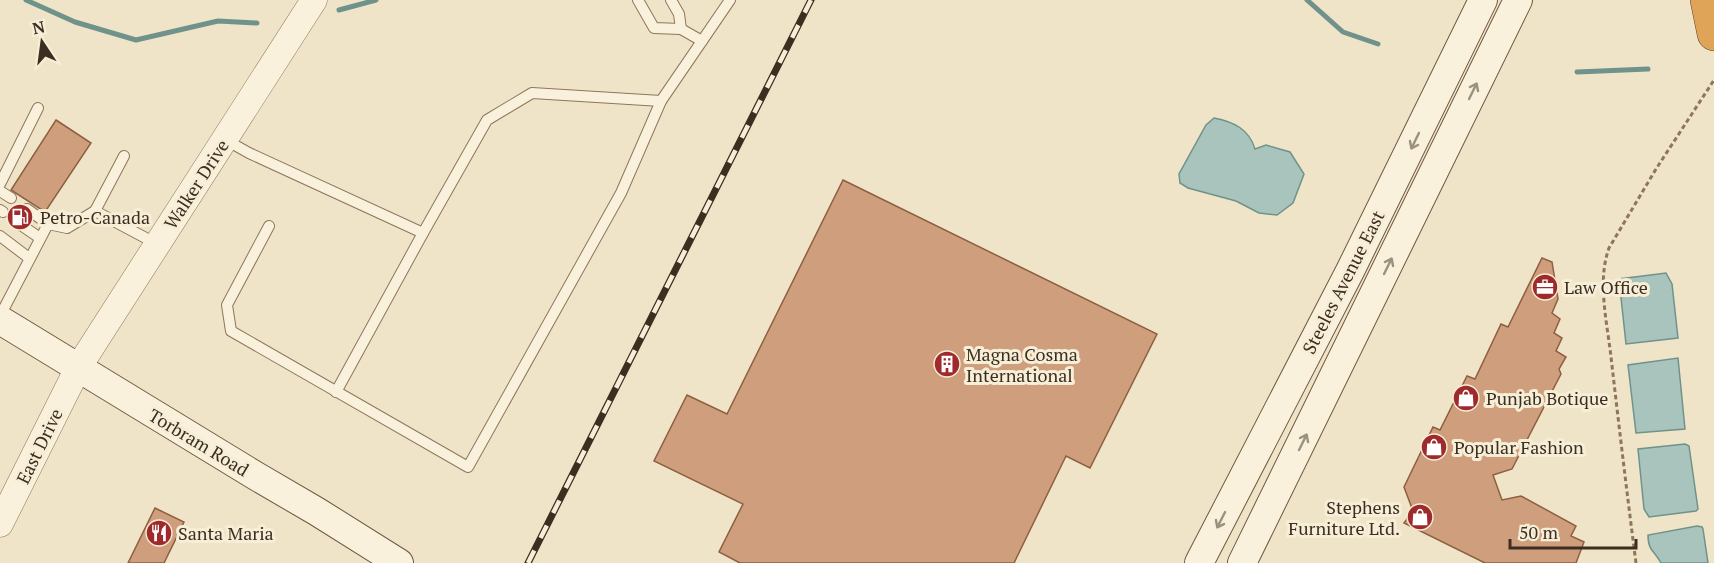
<svg xmlns="http://www.w3.org/2000/svg" width="1714" height="563" viewBox="0 0 1714 563" font-family="'PT Serif',serif">
  <style>
    .water { fill: #a9c4bc; stroke: #6f938a; stroke-width: 1.5 }
    .lines { fill: none; stroke-linecap: round; stroke-linejoin: round }
    .stream { stroke: #6f938a; stroke-width: 5 }
    .building { fill: #cf9f7d; stroke: #8d5f41; stroke-width: 1.5 }
    .service-casing { stroke: #8d765c; stroke-width: 12 }
    .tertiary-casing { stroke: #8d765c; stroke-width: 27 }
    .secondary-casing { stroke: #6f573f; stroke-width: 30 }
    .motorway-casing { stroke: #5b4430; stroke-width: 34 }
    .path { stroke: #8d765c; stroke-width: 3; stroke-dasharray: 4.5 3; stroke-linecap: butt }
    .service { stroke: #faf1dc; stroke-width: 10 }
    .tertiary { stroke: #faf1dc; stroke-width: 26 }
    .secondary { stroke: #faf1dc; stroke-width: 28 }
    .motorway { stroke: #e0a458; stroke-width: 33 }
    .rail-casing { stroke: #3d2e20; stroke-width: 7 }
    .rail { stroke: #f7eed8; stroke-width: 4.5; stroke-dasharray: 14; stroke-linecap: butt }
    .oneway { stroke: #9c907e }
    .labels { text-anchor: middle; dominant-baseline: central; stroke-width: 6; stroke-linejoin: round; paint-order: stroke }
    .street-label { font-size: 18px; fill: #3d2e20; stroke: #f7eed8 }
    .poi-label { font-size: 18px; fill: #3d2e20; stroke: #f7eed8; text-anchor: start }
  </style>
  <rect width="100%" height="100%" fill="#f0e4c8"/>
  <!-- water -->
  <g class="water">
    <path d="M1214,118C1234,122 1249,129 1255,149L1266,145L1290,152L1304,174L1293,203L1277,215L1259,213L1236,201L1188,188L1180,183L1179,174L1206,125Z"/>
    <polygon points="1666,273 1672,284 1678,338 1626,344 1619,279"/>
    <polygon points="1678,358 1685,429 1636,433 1628,365"/>
    <polygon points="1685,444 1689,446 1698,509 1696,511 1649,517 1644,509 1638,449"/>
    <path d="M1697,526L1702,527L1703,529L1708,563H1661C1654,550 1648,551 1648,535Z"/>
  </g>
  <g class="lines">
    <!-- stream -->
    <g class="stream">
      <polyline points="26,0 75,22 136,40 218,21 257,23"/>
      <polyline points="1307,0 1343,32 1378,44"/>
      <polyline points="339,10 376,0"/>
      <polyline points="1577,72 1648,69"/>
    </g>
  </g>
  <!-- building -->
  <g class="building">
    <polygon points="56,120 91,143 45,212 11,190"/>
    <polygon points="843,180 1157,334 1090,468 1066,456 1014,563 740,563 719,552 743,504 654,461 687,395 727,414"/>
    <polygon points="1542,258 1552,262 1558,299 1552,313 1560,319 1554,333 1562,338 1556,351 1566,357 1559,369 1561,374 1512,469 1493,475 1502,500 1521,496 1576,526 1571,536 1584,542 1576,563 1485,563 1404,523 1413,511 1404,487 1433,427 1440,430 1467,376 1475,379 1501,324 1508,327"/>
    <polygon points="155,508 184,522 164,563 128,563"/>
  </g>
  <g class="lines">
    <defs>
      <g id="service">
        <polyline points="638,0 654,28 681,29 702,41"/>
        <polyline points="671,0 679,14 681,29"/>
        <polyline points="224,139 249,153 423,233 487,120 532,93 661,101 730,0"/>
        <polyline points="0,184 38,108"/>
        <polyline points="0,191 11,198"/>
        <polyline points="27,209 48,224"/>
        <polyline points="0,210 3,212"/>
        <polyline points="95,211 124,156"/>
        <polyline points="18,223 40,238"/>
        <polyline points="269,226 227,305 231,331 468,467 621,193 661,101"/>
        <polyline points="0,236 29,258"/>
        <polyline points="0,316 48,224 67,228 95,211 157,244"/>
        <polyline points="336,392 423,233"/>
      </g>
      <polyline id="tertiary" points="0,524 78,368 314,0"/>
      <g id="secondary">
        <polyline points="0,320 256,476 316,511 399,563"/>
        <polyline points="1199,563 1350,271 1483,0"/>
        <polyline points="1242,563 1518,0"/>
      </g>
      <polyline id="motorway" points="1707,0 1714,34"/>
    </defs>
    <!-- service casing -->
    <use href="#service" class="service-casing"/>
    <!-- tertiary casing -->
    <use href="#tertiary" class="tertiary-casing"/>
    <!-- secondary casing -->
    <use href="#secondary" class="secondary-casing"/>
    <!-- motorway casing -->
    <use href="#motorway" class="motorway-casing"/>
    <!-- path -->
    <path class="path" d="M1636,563C1627,494 1619,426 1611,357C1607,322 1597,281 1609,248L1656,169L1714,80"/>
    <!-- service -->
    <use href="#service" class="service"/>
    <!-- tertiary -->
    <use href="#tertiary" class="tertiary"/>
    <!-- secondary -->
    <use href="#secondary" class="secondary"/>
    <!-- motorway -->
    <use href="#motorway" class="motorway"/>
    <defs>
      <polyline id="rail" points="528,563 811,0"/>
    </defs>
    <!-- rail casing -->
    <use href="#rail" class="rail-casing"/>
    <!-- rail -->
    <use href="#rail" class="rail"/>
  </g>
  <!-- one-way arrows -->
  <defs><path id="oneway-shaft" d="M-6 0H5M1.5-3L5.5 0L1.5 3" fill="none" stroke-width="1.6" stroke-linecap="round" stroke-linejoin="round" transform="scale(1.5)"/></defs>
  <g class="oneway">
    <use href="#oneway-shaft" transform="translate(1473 91) rotate(-64)"/>
    <use href="#oneway-shaft" transform="translate(1415 141) rotate(116)"/>
    <use href="#oneway-shaft" transform="translate(1388 266) rotate(-64)"/>
    <use href="#oneway-shaft" transform="translate(1303 442) rotate(-64)"/>
    <use href="#oneway-shaft" transform="translate(1221 520) rotate(117)"/>
  </g>
  <!-- icons -->
  <defs>
    <symbol id="fuel-disc" viewBox="-11 -11 22 22"><circle r="9.5" fill="#9e2a2b" stroke="#f7eed8"/><path d="M-5.5-6h7V0h2V4h1.3V-2.5L3-4.5l.8-.8L6-3V5H2.5V1h-1V6h-7ZM-4.2-4.7v3.2H.2V-4.7Z" fill="#fff"/></symbol>
    <symbol id="office-disc" viewBox="-11 -11 22 22"><circle r="9.5" fill="#9e2a2b" stroke="#f7eed8"/><path d="M-6-3h4V-5.5h4V-3h4V5H-6ZM-1-4.5V-3h2v-1.5ZM-6 0V1H6V0Z" fill="#fff"/></symbol>
    <symbol id="building-disc" viewBox="-11 -11 22 22"><circle r="9.5" fill="#9e2a2b" stroke="#f7eed8"/><path d="M-4-6H4V6H1V3H-1V6H-4ZM-2.5-4.3h1.7v1.8h-1.7ZM.8-4.3h1.7v1.8H.8ZM-2.5-1h1.7V.8h-1.7ZM.8-1h1.7V.8H.8Z" fill="#fff"/></symbol>
    <symbol id="shop-disc" viewBox="-11 -11 22 22"><circle r="9.5" fill="#9e2a2b" stroke="#f7eed8"/><path d="M-5-2.5h2.3a2.7 3.5 0 0 1 5.4 0H5L5.5 6h-11ZM-1.5-2.5h3a1.5 2.3 0 0 0-3 0Z" fill="#fff"/></symbol>
    <symbol id="restaurant-disc" viewBox="-11 -11 22 22"><circle r="9.5" fill="#9e2a2b" stroke="#f7eed8"/><path d="M-5-6h1v4h1v-4h1v4h1v-4h1v5L-1.5 .5V6h-2V.5L-5-1ZM5-6V6H3V1.5H1.5Q1.5-4 5-6Z" fill="#fff"/></symbol>
  </defs>
  <g fill-rule="evenodd">
    <use href="#fuel-disc" x="5" y="202" width="30" height="30"/>
    <use href="#office-disc" x="1530" y="272" width="30" height="30"/>
    <use href="#building-disc" x="932" y="349" width="30" height="30"/>
    <use href="#shop-disc" x="1451" y="383" width="30" height="30"/>
    <use href="#shop-disc" x="1419" y="432" width="30" height="30"/>
    <use href="#shop-disc" x="1405" y="502" width="30" height="30"/>
    <use href="#restaurant-disc" x="144" y="518" width="30" height="30"/>
  </g>
  <g class="labels">
    <!-- street labels -->
    <g class="street-label">
      <text transform="translate(196 184) rotate(-57)">Walker Drive</text>
      <text transform="translate(1343 282) rotate(-63)">Steeles Avenue East</text>
      <text transform="translate(199 442) rotate(31)">Torbram Road</text>
      <text transform="translate(39 446) rotate(-64)">East Drive</text>
    </g>
    <!-- poi labels -->
    <g class="poi-label">
      <text x="40" y="217">Petro-Canada</text>
      <text x="1564" y="287">Law Office</text>
      <text x="966" y="354">Magna Cosma<tspan x="966" dy="21">International</tspan></text>
      <text x="1486" y="398">Punjab Botique</text>
      <text x="1454" y="447">Popular Fashion</text>
      <text x="1400" y="507" text-anchor="end">Stephens<tspan x="1400" dy="21">Furniture Ltd.</tspan></text>
      <text x="178" y="533">Santa Maria</text>
    </g>
  </g>
  <!-- north arrow -->
  <g transform="translate(42 42) rotate(347)" stroke="#f7eed8" stroke-width="4.5" paint-order="stroke">
  <path d="M0-4.5L10 22L0 15L-10 22Z" fill="#3d2e20"/>
  <text y="-9" font-size="16" font-weight="bold" text-anchor="middle" fill="#3d2e20">N</text>
  </g>
  <!-- scale -->
  <path d="M1510 539v9h126v-9" fill="none" stroke="#3d2e20" stroke-width="3"/>
  <text x="1519" y="539" font-size="18" fill="#3d2e20" stroke="#f7eed8" stroke-width="4.5" paint-order="stroke">50 m</text>
</svg>
